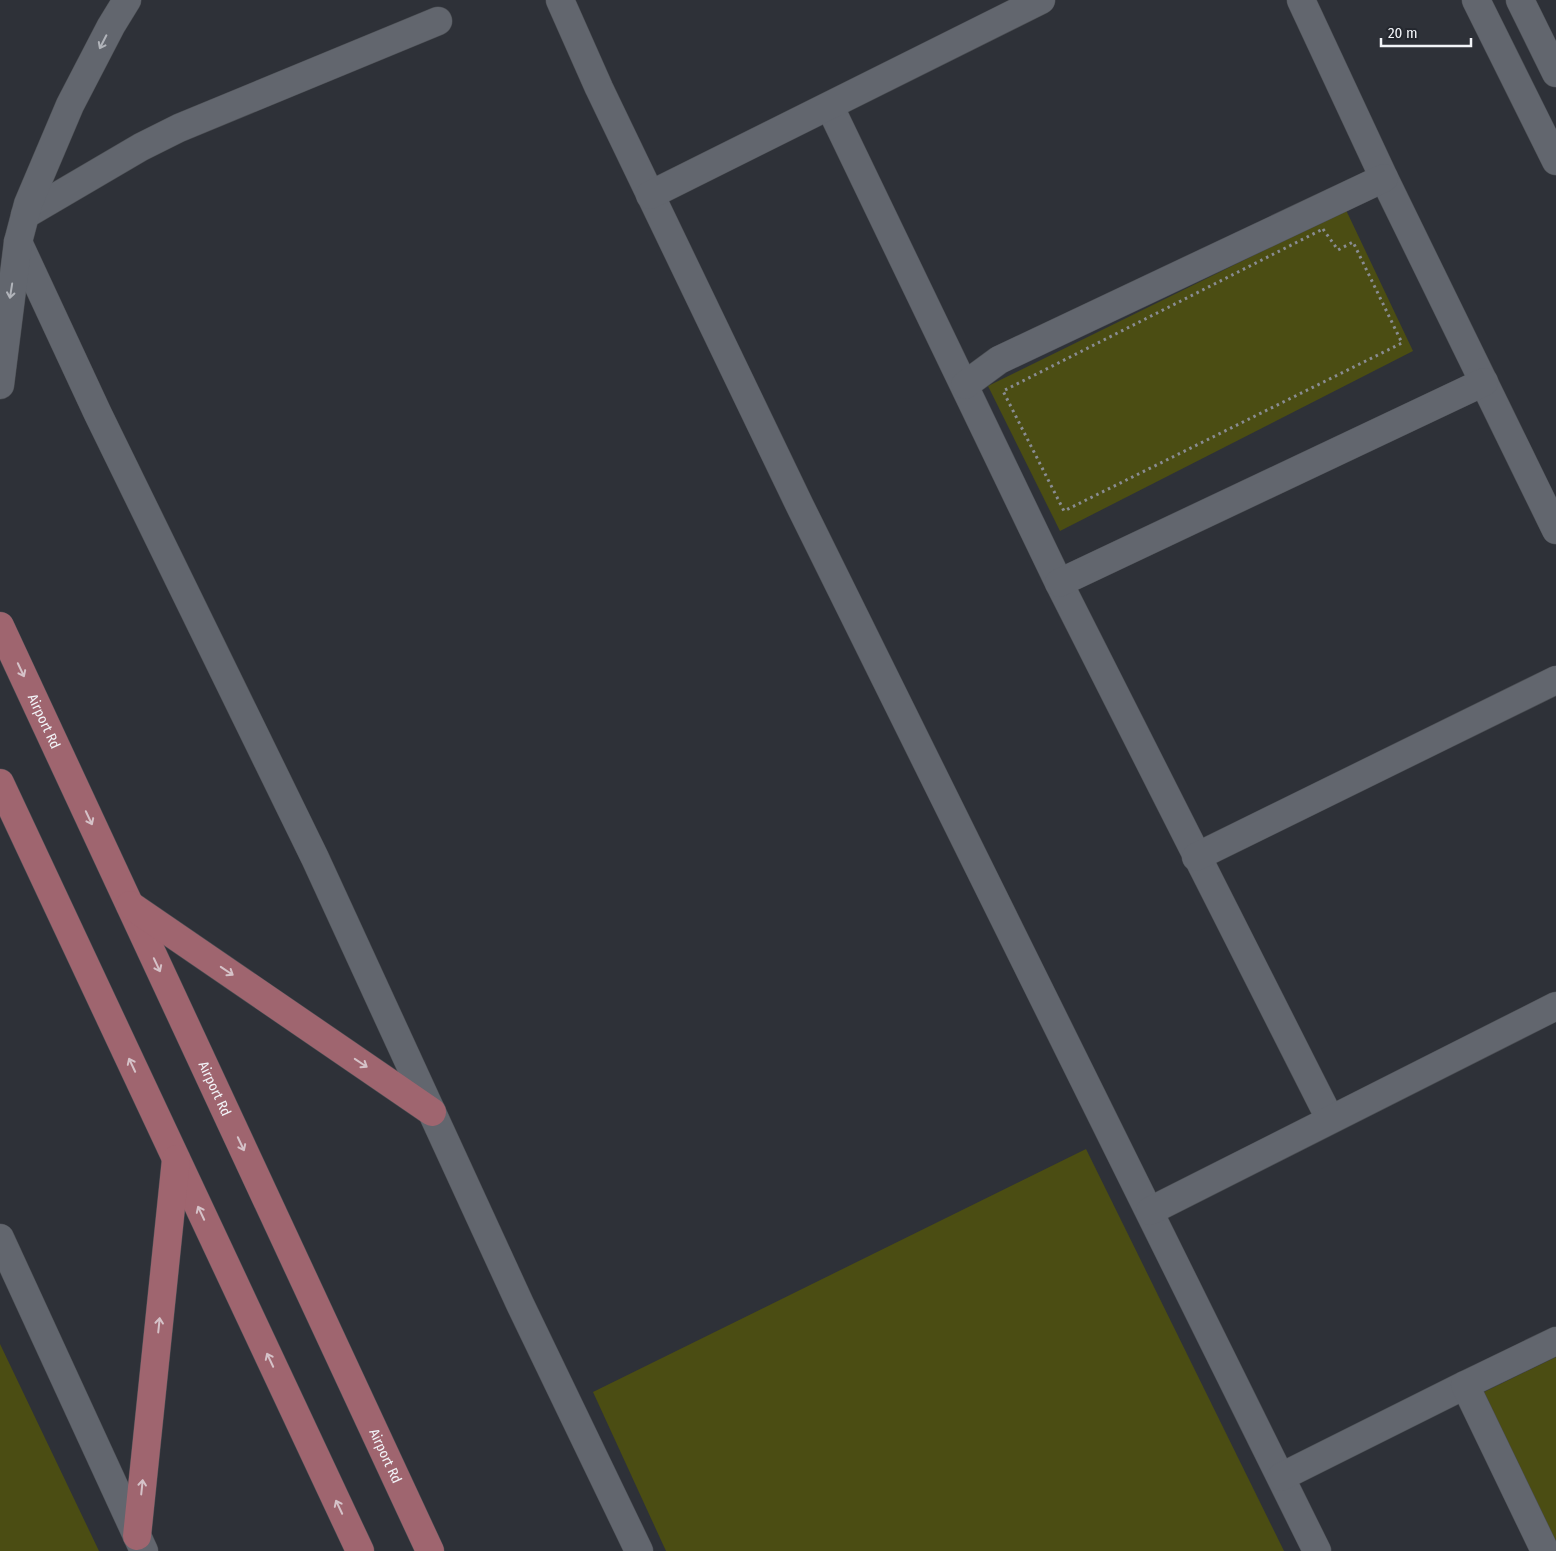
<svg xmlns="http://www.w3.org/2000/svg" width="1556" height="1551" viewBox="0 0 1556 1551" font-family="'Fira Sans Condensed',sans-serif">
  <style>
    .green { fill: #4b4d13 }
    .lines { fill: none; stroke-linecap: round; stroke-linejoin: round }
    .minor-casing { stroke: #4b4e53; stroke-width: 29 }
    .major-casing { stroke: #4b4e53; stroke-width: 29 }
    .path { stroke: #898c92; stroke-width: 3; stroke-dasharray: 2.5 4; stroke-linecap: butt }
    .minor { stroke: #62666e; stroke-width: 28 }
    .major { stroke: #9f656f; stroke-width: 28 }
    .oneway { stroke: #b1b4ba }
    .oneway2 { stroke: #d5c2c8 }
    .labels { text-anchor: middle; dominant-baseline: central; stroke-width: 4.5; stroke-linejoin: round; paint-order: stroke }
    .street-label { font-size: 14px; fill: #f2f4f8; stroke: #24272e }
  </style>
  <rect width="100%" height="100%" fill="#2e3138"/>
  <!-- green -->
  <g class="green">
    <polygon points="1346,210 1413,351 1060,531 988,386"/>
    <polygon points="1086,1149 1284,1551 666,1551 593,1392"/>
    <polygon points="0,1344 99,1551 0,1551"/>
    <polygon points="1556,1357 1556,1549 1484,1392"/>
  </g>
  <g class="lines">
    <defs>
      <g id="minor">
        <polyline points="560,0 599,88 800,506 1317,1551"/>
        <polyline points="1301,0 1384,178 1556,530"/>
        <polyline points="1476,0 1556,161"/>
        <polyline points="1520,0 1556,73"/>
        <polyline points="830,107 1059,583 1330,1119"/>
        <polyline points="650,195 1041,0"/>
        <polyline points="25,215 141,147 179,128 438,21"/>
        <polyline points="18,242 98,414 315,858 520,1304 639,1551"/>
        <polyline points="0,385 18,242 28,204 70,105 111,26 127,0"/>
        <polyline points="965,385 999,360 1384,178"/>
        <polyline points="1059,583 1484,382"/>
        <polyline points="1196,857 1556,680"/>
        <polyline points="1150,1211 1556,1006"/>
        <polyline points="0,1238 144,1551"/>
        <polyline points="1281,1477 1465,1385"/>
        <polyline points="1545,1551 1465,1385 1556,1341"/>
      </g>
      <g id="major">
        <path id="s1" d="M0,626L430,1551"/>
        <polyline points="0,783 360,1551"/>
        <polyline points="130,905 432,1112"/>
        <polyline points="137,1536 176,1159"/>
      </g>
    </defs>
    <!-- minor casing -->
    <use href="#minor" class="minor-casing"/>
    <!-- major casing -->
    <use href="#major" class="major-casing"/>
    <!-- path -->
    <polygon class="path" points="1323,229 1338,250 1353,242 1402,343 1064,511 1003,391"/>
    <!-- minor -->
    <use href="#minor" class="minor"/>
    <!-- major -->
    <use href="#major" class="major"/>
  </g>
  <!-- one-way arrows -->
  <defs><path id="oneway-shaft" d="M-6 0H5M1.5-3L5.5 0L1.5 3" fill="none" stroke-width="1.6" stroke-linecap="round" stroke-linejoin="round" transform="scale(1.25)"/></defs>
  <g class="oneway">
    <use href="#oneway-shaft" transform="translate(103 42) rotate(117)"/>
    <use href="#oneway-shaft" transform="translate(11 291) rotate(99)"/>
  </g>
  <g class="oneway2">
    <use href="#oneway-shaft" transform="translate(21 670) rotate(65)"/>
    <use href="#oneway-shaft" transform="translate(89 818) rotate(65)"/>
    <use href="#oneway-shaft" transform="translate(157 965) rotate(65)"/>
    <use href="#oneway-shaft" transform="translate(227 971) rotate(34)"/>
    <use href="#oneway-shaft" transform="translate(361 1063) rotate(34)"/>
    <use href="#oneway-shaft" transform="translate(132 1065) rotate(-115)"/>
    <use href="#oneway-shaft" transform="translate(241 1144) rotate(65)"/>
    <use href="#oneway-shaft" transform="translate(201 1213) rotate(-115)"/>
    <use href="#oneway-shaft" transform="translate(159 1325) rotate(-84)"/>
    <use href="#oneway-shaft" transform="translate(270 1360) rotate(-115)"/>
    <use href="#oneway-shaft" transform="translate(142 1487) rotate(-84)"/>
    <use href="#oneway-shaft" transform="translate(339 1507) rotate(-115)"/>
  </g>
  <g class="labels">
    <!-- street labels -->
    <g class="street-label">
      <text stroke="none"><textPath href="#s1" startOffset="105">Airport Rd</textPath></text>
      <text stroke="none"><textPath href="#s1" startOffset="510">Airport Rd</textPath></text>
      <text stroke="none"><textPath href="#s1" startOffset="915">Airport Rd</textPath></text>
    </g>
  </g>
  <!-- scale -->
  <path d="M1381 38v8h90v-8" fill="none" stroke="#f2f4f8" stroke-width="2.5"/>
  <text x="1388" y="38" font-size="15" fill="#f2f4f8" stroke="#24272e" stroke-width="4" paint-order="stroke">20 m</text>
</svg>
